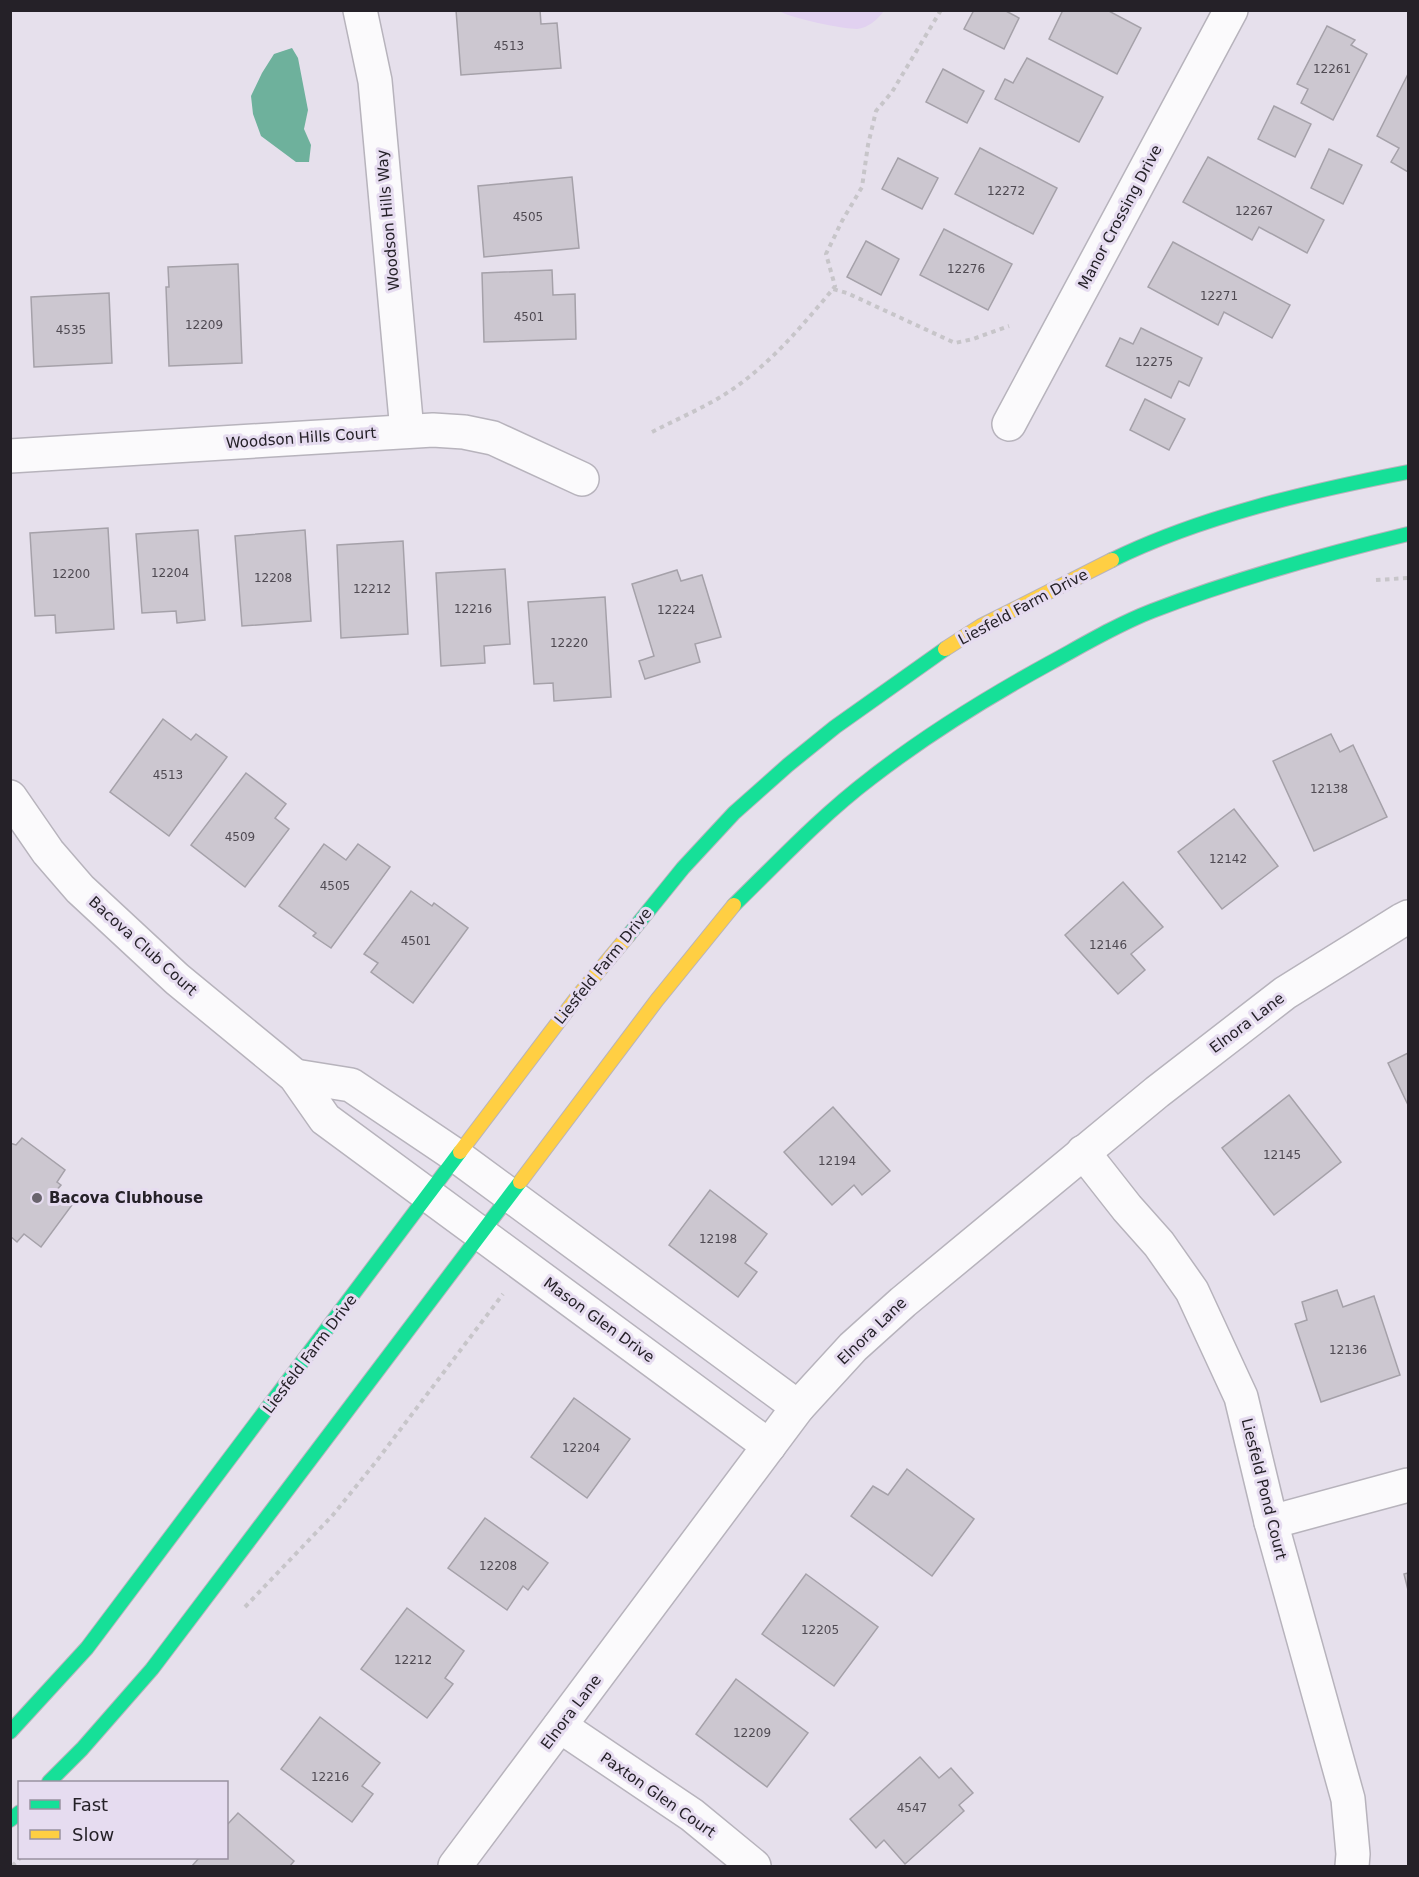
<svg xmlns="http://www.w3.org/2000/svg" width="1419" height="1877" viewBox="0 0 1419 1877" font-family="'DejaVu Sans',sans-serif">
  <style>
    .green { fill: #e1d1f0 }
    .water { fill: #6eb19c }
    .building { fill: #ccc7d0; stroke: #a5a1a9; stroke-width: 1.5 }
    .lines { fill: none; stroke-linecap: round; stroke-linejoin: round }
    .street-casing { stroke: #b7b3bc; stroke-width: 36 }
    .fast-casing { stroke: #b7b3bc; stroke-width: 16 }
    .slow-casing { stroke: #b7b3bc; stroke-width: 16 }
    .path { stroke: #c7c5c9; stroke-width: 4; stroke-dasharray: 4.5 4.5; stroke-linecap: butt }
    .street { stroke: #fbfafc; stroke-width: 33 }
    .fast { stroke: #16e098; stroke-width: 14 }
    .slow { stroke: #ffcf43; stroke-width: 14 }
    .poi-dot { fill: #69646d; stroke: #e6dcf0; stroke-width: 2 }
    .labels { text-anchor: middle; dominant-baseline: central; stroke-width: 6; stroke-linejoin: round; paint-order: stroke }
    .number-label { font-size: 12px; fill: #4f4a52 }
    .street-label { font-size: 15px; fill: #252128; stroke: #e6dcf0 }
    .poi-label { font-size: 15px; font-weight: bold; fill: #252128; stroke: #e6dcf0; text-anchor: start }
  </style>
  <rect width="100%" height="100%" fill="#e6e0ec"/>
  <!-- green -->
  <path class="green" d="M779,11H884C878,19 868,28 857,29C843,29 790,18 779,11Z"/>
  <!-- water -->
  <polygon class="water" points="292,48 298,58 308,110 304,129 311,145 309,162 296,162 261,136 253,114 251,96 262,73 274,54"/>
  <!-- building -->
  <g class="building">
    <polygon points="456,10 540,10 541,24 557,23 561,68 461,75"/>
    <polygon points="974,10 1004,10 1019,18 1004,49 964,29"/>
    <polygon points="1063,10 1107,10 1141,28 1117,74 1049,39"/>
    <polygon points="1327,26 1355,40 1351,45 1367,54 1333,120 1301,103 1308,89 1297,84"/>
    <polygon points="1027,58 1103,97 1079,142 995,99 1005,79 1013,83"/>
    <polygon points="943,69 984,91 967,123 926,102"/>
    <polygon points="1408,74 1408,172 1391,162 1399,148 1377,136"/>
    <polygon points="1274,106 1311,124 1295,157 1258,139"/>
    <polygon points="980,148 1057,188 1033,234 955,194"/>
    <polygon points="1329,149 1362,165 1343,204 1311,188"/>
    <polygon points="1208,157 1324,220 1307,253 1259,227 1252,240 1183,202"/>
    <polygon points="898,158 938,178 922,209 882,189"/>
    <polygon points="572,177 579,248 484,257 478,186"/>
    <polygon points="944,229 1012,264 988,310 920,275"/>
    <polygon points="866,241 899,259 881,295 847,277"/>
    <polygon points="1173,242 1290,305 1272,338 1224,312 1218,325 1148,287"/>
    <polygon points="238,264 242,363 169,366 166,287 169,287 168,267"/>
    <polygon points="552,270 553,295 575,294 576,339 484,342 482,273"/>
    <polygon points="109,293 112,363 34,367 31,297"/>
    <polygon points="1141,328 1202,358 1189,386 1179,381 1171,398 1106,366 1120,338 1133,344"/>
    <polygon points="1145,399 1185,419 1169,450 1130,430"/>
    <polygon points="108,528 114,629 56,633 55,615 35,616 30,533"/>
    <polygon points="198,530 205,620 177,623 176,611 142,613 136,534"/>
    <polygon points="305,530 311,621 242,626 235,536"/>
    <polygon points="403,541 408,634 341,638 337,545"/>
    <polygon points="505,569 510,644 484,646 485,663 441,666 436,573"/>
    <polygon points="677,570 681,581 702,575 721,637 695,644 700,662 645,679 639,661 654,656 632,584"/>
    <polygon points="605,597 611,697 554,701 553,683 534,684 528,602"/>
    <polygon points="163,719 191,740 196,734 227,757 169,836 110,792"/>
    <polygon points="1331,734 1340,752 1353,745 1387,817 1314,851 1273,761"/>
    <polygon points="246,773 286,804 275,818 289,829 245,887 191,845"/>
    <polygon points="1234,809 1278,866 1222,909 1178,852"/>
    <polygon points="324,844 346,860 358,844 390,867 331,948 313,936 316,933 279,906"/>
    <polygon points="1123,882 1163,927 1131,954 1145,970 1118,994 1065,935"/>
    <polygon points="411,891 432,906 434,903 468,928 413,1003 371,972 378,963 364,954"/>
    <polygon points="1408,1053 1408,1105 1388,1063"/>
    <polygon points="1289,1095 1341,1162 1274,1215 1222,1148"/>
    <polygon points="833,1107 890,1171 862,1195 854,1185 832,1205 784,1152"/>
    <polygon points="22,1138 65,1170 57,1182 61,1185 55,1192 72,1205 41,1247 24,1234 17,1242 10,1236 10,1143 16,1145"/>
    <polygon points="710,1190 767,1234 745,1263 757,1272 738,1297 669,1245"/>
    <polygon points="1337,1290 1343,1307 1374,1296 1400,1375 1321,1402 1295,1324 1307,1320 1302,1302"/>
    <polygon points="574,1398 630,1439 587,1498 531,1457"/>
    <polygon points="907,1469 974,1519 932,1576 851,1516 873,1486 888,1495"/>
    <polygon points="485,1518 548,1563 528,1590 523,1586 507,1610 448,1568"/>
    <polygon points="1408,1573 1408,1590 1404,1574"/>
    <polygon points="806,1574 878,1627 834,1686 762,1634"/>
    <polygon points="407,1608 464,1651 445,1678 453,1684 427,1718 361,1669"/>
    <polygon points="736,1679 808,1733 767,1787 696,1734"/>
    <polygon points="320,1717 380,1763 362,1786 373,1794 352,1822 281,1769"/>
    <polygon points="920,1757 939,1778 951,1768 973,1793 959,1805 964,1811 905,1864 884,1840 876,1848 850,1819"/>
    <polygon points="238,1813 294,1861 290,1866 192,1866 199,1858 226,1858 226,1826"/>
  </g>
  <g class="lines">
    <defs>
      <g id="street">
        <polyline points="360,10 375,81 407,431"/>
        <polyline points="1009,424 1231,10"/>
        <polyline points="10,456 433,430 464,432 493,438 582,479"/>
        <polyline points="10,797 48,852 80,889 177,979 295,1076 325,1119 769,1446"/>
        <polyline points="295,1076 351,1085 458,1157 798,1407"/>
        <polyline points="1083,1152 1127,1208 1159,1244 1192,1291 1241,1397 1271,1522 1348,1799 1353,1854 1352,1866"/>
        <polyline points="1271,1522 1408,1485"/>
        <polyline points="560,1726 692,1815 754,1866"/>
        <polyline points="455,1866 798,1407 853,1347 903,1302 1157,1092 1285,993 1402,920 1408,917"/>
      </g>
      <g id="fast">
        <path d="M1112,560C1202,516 1310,491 1408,472"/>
        <path d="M734,905C778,862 821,816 871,778C929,733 986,698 1050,663C1083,645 1116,625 1152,611C1235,579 1321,555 1408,534"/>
        <polyline points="628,936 683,868 734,813 788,765 835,727 945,649"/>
        <polyline points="10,1732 87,1648 460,1152"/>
        <polyline points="49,1782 82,1749 152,1669 520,1182"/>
        <polyline points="10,1820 20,1812"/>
      </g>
      <g id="slow">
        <polyline points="945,649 981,626 1112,560"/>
        <polyline points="460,1152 578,996 628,936"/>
        <polyline points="520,1182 657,1000 734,905"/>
      </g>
    </defs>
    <!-- street casing -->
    <use href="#street" class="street-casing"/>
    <!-- fast casing -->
    <use href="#fast" class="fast-casing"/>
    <!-- slow casing -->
    <use href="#slow" class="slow-casing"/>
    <!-- path -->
    <g class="path">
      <polyline points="833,289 835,286 826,254 842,221 862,187 868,145 876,111 892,92 941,10"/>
      <path d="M652,432C683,416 718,402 745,380C779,354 806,321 833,289L847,293L955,343L973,339L1009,326"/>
      <polyline points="1376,580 1408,578"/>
      <polyline points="245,1607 332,1516 375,1463 503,1294"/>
      <polyline points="12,1866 20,1858"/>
    </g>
    <!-- street -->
    <use href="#street" class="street"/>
    <!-- fast -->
    <use href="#fast" class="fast"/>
    <!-- slow -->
    <use href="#slow" class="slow"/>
  </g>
  <!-- markers -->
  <circle class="poi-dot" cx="37" cy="1198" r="6"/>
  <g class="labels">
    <!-- number labels -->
    <g class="number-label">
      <text x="509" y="46">4513</text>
      <text x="1332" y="69">12261</text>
      <text x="1006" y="191">12272</text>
      <text x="1254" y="211">12267</text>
      <text x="528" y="217">4505</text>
      <text x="966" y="269">12276</text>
      <text x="1219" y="296">12271</text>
      <text x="529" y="317">4501</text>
      <text x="204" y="325">12209</text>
      <text x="71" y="330">4535</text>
      <text x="1154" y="362">12275</text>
      <text x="170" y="573">12204</text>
      <text x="71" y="574">12200</text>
      <text x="273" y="578">12208</text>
      <text x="372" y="589">12212</text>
      <text x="473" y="609">12216</text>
      <text x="676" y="610">12224</text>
      <text x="569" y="643">12220</text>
      <text x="168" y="775">4513</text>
      <text x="1329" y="789">12138</text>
      <text x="240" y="837">4509</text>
      <text x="1228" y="859">12142</text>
      <text x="335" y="886">4505</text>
      <text x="416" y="941">4501</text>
      <text x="1108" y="945">12146</text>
      <text x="1282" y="1155">12145</text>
      <text x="837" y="1161">12194</text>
      <text x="718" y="1239">12198</text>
      <text x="1348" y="1350">12136</text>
      <text x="581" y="1448">12204</text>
      <text x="498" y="1566">12208</text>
      <text x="820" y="1630">12205</text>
      <text x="413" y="1660">12212</text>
      <text x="752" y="1733">12209</text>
      <text x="330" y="1777">12216</text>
      <text x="912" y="1808">4547</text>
    </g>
    <!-- street labels -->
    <g class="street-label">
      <text transform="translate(1120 217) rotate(-62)">Manor Crossing Drive</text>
      <text transform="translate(388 220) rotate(-95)">Woodson Hills Way</text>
      <text transform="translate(301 438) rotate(-4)">Woodson Hills Court</text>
      <text transform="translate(1023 607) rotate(-28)">Liesfeld Farm Drive</text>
      <text transform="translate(143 946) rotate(42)">Bacova Club Court</text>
      <text transform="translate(603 966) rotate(-51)">Liesfeld Farm Drive</text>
      <text transform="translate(1247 1023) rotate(-37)">Elnora Lane</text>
      <text transform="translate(599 1320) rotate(36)">Mason Glen Drive</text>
      <text transform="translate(872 1331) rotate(-44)">Elnora Lane</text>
      <text transform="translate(310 1354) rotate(-53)">Liesfeld Farm Drive</text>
      <text transform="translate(1264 1489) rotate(76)">Liesfeld Pond Court</text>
      <text transform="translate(571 1712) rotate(-53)">Elnora Lane</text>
      <text transform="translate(658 1795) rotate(35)">Paxton Glen Court</text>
    </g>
    <!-- poi labels -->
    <g class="poi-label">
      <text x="49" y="1198">Bacova Clubhouse</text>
    </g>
  </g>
  <!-- border -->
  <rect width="1419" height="1877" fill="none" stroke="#252128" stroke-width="24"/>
  <!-- legend -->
  <rect x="18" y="1781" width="210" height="78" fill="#e6dcf0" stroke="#9991a0" stroke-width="1.5"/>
  <rect x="30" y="1800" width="30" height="9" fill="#16e098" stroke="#9991a0" stroke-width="1.5"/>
  <text x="72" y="1811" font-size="18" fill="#252128">Fast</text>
  <rect x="30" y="1830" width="30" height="9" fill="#ffcf43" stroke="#9991a0" stroke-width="1.5"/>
  <text x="72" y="1841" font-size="18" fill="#252128">Slow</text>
</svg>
